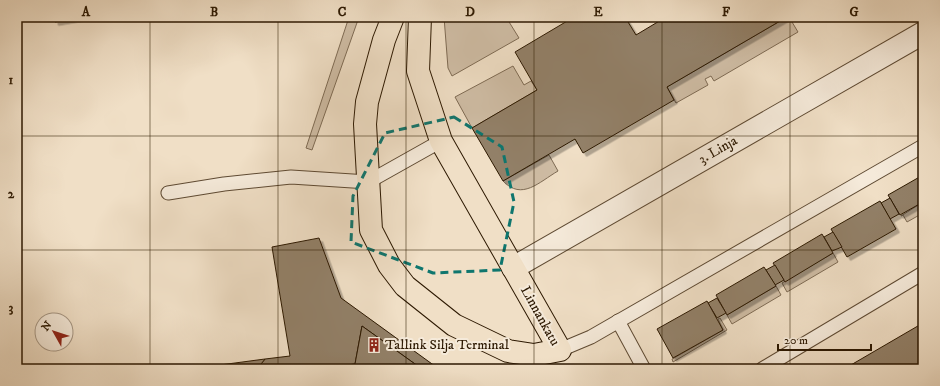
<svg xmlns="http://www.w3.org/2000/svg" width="940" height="386" viewBox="0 0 940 386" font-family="'IM FELL DW Pica',serif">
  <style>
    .green { fill: #cfbda5; stroke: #7e6b54 }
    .building { fill: #928068; stroke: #2d1902; filter: url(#shadow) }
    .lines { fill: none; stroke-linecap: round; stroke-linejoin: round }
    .service-casing { stroke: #5e4a33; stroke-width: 15 }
    .minor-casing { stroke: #5e4a33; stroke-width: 24 }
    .primary-casing { stroke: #2d1902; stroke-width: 24 }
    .service { stroke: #f5eada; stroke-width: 13 }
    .minor { stroke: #f5eada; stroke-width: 22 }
    .primary { stroke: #f0dfc6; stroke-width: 22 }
    .marked { fill: none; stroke: #0f766e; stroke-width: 3; stroke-dasharray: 8 5; stroke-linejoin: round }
    .grid { fill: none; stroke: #2d1902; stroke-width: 1; stroke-opacity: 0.55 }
    .labels { text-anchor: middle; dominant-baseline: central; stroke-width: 4; stroke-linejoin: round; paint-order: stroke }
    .street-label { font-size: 14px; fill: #2d1902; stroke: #f5eada }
    .poi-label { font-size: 14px; fill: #2d1902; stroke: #f5eada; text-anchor: start }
    .neatline { fill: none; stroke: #2d1902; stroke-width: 1.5 }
    .grid-label { font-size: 13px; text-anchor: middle; font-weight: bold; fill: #2d1902 }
  </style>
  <defs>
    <filter id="shadow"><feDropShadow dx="3.5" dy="3.5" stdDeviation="0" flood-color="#0004"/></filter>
  </defs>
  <rect width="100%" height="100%" fill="#f0dfc6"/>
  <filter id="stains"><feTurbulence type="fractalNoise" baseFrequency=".005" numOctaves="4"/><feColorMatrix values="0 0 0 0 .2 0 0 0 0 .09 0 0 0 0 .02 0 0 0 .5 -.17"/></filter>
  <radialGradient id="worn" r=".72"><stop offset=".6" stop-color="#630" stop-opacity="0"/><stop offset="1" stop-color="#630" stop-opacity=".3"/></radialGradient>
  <!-- green -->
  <g class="green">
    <polygon points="349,17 359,17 312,150 306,148"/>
    <polygon points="444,17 506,17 519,38 452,76 448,68"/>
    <polygon points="787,17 789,17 798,32 714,81 711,76 705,79 708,85 676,103 667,87"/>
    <polygon points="513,66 524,85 531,81 537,90 472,128 455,97"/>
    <path d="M549,155L558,171C539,182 522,201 503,181Z"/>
    <polygon points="923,202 923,213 907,222 903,215 901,216"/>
    <polygon points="833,253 838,262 787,292 782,283"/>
    <polygon points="776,286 781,295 732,324 727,315"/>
    <polygon points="720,318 727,330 673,362 672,359 674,358 723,330 718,319"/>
  </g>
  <!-- building -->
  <g class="building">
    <polygon points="54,17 83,17 55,22"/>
    <polygon points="574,17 625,17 636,35 666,17 787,17 667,87 674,100 583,153 575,139 503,181 472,128 537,90 515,52"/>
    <polygon points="923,175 923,202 900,215 888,195"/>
    <polygon points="890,198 899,214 890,219 881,203"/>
    <polygon points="880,201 896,229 847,257 831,229"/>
    <polygon points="833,232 842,247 832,251 824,237"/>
    <polygon points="822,234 833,253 785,282 773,263"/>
    <polygon points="319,238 341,298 439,369 422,369 362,326 355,364 318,369 257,369 265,359 290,356 272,247"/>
    <polygon points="775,265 784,280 775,285 766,270"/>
    <polygon points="764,267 776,286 727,315 716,295"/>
    <polygon points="717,298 726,313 717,318 708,303"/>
    <polygon points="707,301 723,330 673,358 657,329"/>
    <polygon points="923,323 923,369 844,369"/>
    <polygon points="362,326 422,369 318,369 355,364"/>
    <polygon points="265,359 257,369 190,369"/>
  </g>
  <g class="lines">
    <defs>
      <g id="service">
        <polyline points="168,193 224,184 291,177 368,182 441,141"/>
        <polyline points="618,321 644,369"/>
        <polyline points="560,350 591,337 923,146"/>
        <polyline points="762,369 923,273"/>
      </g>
      <polyline id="minor" points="513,268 923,33"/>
      <polyline id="primary" points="393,17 384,40 367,102 365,124 371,230 389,265 405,286 454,325 508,351 534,355 560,350 441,141 418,71 420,17"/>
    </defs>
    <!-- service casing -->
    <use href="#service" class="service-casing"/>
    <!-- minor casing -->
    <use href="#minor" class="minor-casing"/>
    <!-- primary casing -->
    <use href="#primary" class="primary-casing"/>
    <!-- service -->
    <use href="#service" class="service"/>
    <!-- minor -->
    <use href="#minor" class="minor"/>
    <!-- primary -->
    <use href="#primary" class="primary"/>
  </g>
  <!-- marked area -->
  <path class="marked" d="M454,117L502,147L514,202L500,270L433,273L351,242L353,196L385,133Z"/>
  <!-- grid -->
  <path class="grid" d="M150,17V369M278,17V369M406,17V369M534,17V369M662,17V369M790,17V369M17,136H923M17,250H923"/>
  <!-- icons -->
  <defs>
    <symbol id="building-bare" viewBox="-9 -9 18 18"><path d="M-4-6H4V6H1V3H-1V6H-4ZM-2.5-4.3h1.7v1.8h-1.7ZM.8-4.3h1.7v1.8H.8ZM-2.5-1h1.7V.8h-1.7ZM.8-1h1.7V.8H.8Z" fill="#8f2418" stroke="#f5eada" stroke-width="2.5" paint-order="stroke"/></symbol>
  </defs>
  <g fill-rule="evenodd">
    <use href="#building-bare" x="364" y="335" width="20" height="20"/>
  </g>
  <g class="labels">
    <!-- street labels -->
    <g class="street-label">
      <text transform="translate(718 150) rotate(-30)">3. Linja</text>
      <text transform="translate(540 316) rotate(61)">Linnankatu</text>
    </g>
    <!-- poi labels -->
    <g class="poi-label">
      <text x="385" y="345">Tallink Silja Terminal</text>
    </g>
  </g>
  <!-- margin -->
  <rect width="940" height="386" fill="none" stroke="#f0dfc6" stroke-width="44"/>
  <!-- north arrow -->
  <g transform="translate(54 332) rotate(309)"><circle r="19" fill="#f5eada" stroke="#a59684"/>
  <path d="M0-3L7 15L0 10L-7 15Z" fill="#8f2418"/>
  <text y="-6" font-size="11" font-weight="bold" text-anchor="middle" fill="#2d1902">N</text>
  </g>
  <!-- scale -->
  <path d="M778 344v6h93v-6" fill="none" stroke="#2d1902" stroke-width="2"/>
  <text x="784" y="344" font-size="12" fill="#2d1902" stroke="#f5eada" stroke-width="3" paint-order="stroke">20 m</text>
  <rect x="22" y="22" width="896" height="342" class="neatline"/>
  <g class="grid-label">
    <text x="86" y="16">A</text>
    <text x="214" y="16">B</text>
    <text x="342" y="16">C</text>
    <text x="470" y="16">D</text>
    <text x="598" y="16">E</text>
    <text x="726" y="16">F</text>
    <text x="854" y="16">G</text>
    <text x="11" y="84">1</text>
    <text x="11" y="198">2</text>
    <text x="11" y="312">3</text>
  </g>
  <rect width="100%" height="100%" filter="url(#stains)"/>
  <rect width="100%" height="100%" fill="url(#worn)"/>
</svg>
